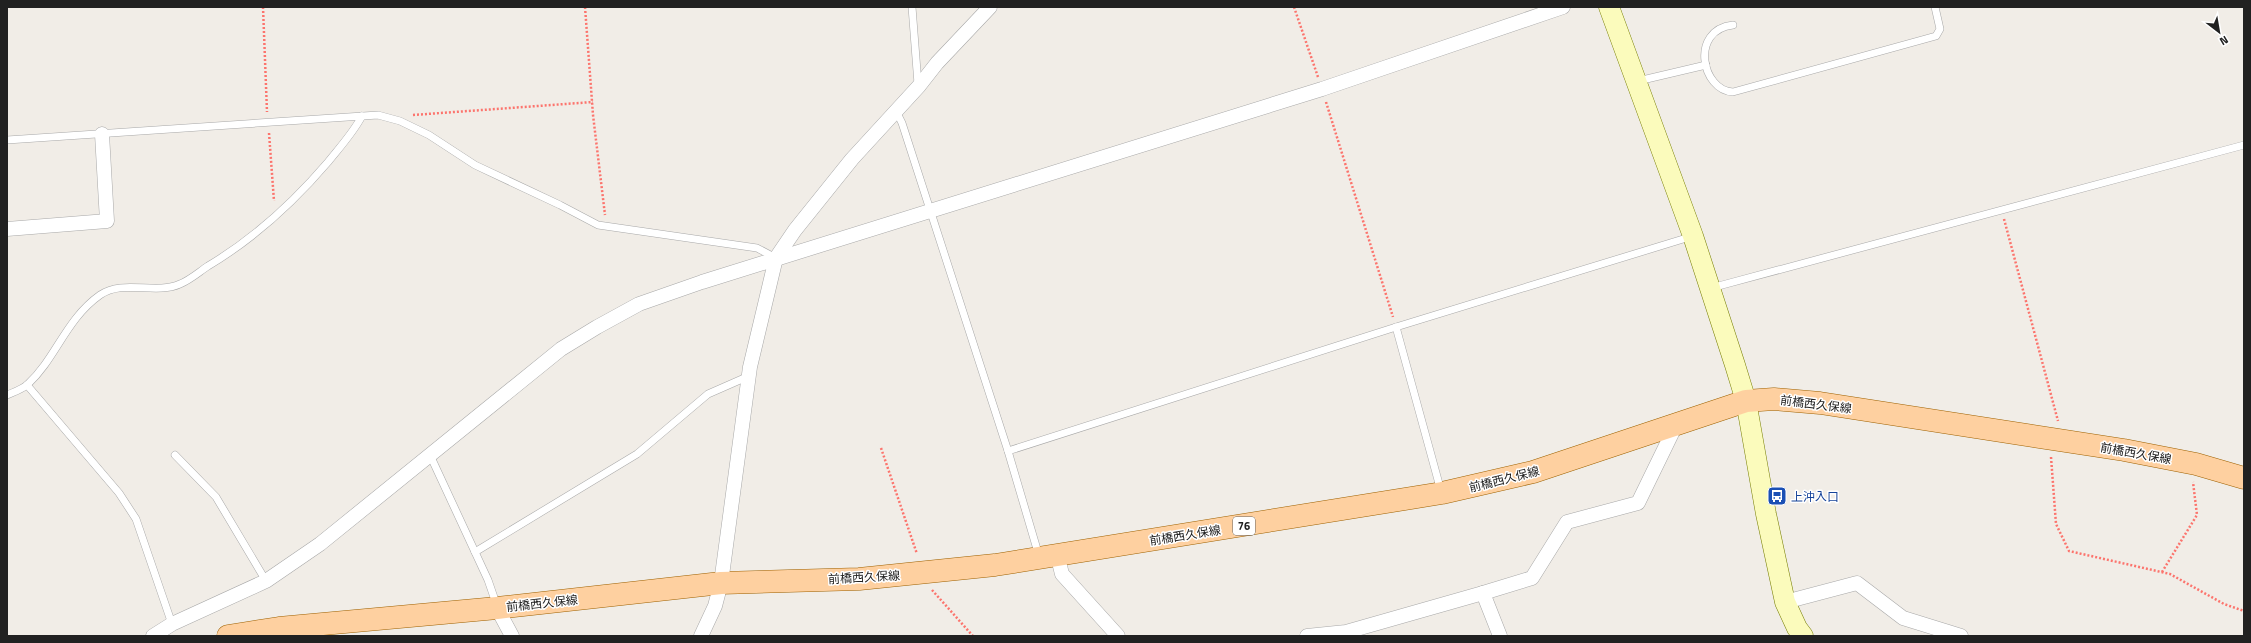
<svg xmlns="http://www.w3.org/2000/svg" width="2251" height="643" viewBox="0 0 2251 643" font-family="'Titillium Web','Noto Sans JP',sans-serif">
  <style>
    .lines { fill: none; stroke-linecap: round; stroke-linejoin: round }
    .lane-casing { stroke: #a8a8a8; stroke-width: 8 }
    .street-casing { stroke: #a8a8a8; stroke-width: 15 }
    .secondary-casing { stroke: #767d03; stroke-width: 21 }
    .primary-casing { stroke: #9e6100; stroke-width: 23 }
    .path { stroke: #fc746d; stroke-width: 2.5; stroke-dasharray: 2 2; stroke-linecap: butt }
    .lane { stroke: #fff; stroke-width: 7 }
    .street { stroke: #fff; stroke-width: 14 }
    .secondary { stroke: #fbfbbc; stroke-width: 20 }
    .primary { stroke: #fed0a0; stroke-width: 22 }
    .labels { text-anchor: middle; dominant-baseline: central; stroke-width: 3; stroke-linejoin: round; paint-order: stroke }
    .shield { fill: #fff; stroke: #646464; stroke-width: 1 }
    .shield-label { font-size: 11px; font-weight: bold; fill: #212121 }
    .street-label { font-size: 12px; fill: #212121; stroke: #fff }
    .transit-label { font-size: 12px; fill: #164399; stroke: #fff; text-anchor: start }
  </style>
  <rect width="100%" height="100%" fill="#f1ede7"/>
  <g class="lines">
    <defs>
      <g id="lane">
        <polyline points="912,7 918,84"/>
        <path d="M1733,25C1689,30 1702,91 1733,92L1936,36L1940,29L1935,7"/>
        <polyline points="1638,81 1706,65"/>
        <polyline points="896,111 902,123 1008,451 1039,556"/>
        <polyline points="7,140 378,115 400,121 429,135 475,165 560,205 598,225 757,248 776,258"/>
        <polyline points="1711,288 2244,145"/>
        <polyline points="1396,327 1441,491"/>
        <polyline points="27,385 119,493 136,519 172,624"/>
        <path d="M7,395C14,392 23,389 28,384C56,358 66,319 100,295C123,279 155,295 180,284C190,280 199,272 208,266C255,238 293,203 328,162C340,147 353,133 362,116"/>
        <polyline points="1008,451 1396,327 1693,236"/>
        <polyline points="175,455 216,497 266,581"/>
        <polyline points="430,455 488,580 497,606"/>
        <polyline points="475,552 637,454 708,394 749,376"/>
      </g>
      <g id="street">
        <polyline points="7,229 107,221 102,134"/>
        <polyline points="1057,554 1062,574 1118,636"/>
        <polyline points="1483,593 1532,578 1567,522 1638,503 1676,425"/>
        <polyline points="1785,602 1857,583 1903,618 1961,636"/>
        <polyline points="497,608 512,636"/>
        <polyline points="153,636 172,624 266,581 320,544 561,349 597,327 639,304 702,282 1322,89 1563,7"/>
        <polyline points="701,636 715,606 721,583 750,367 776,258 795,230 852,159 919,86 937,63 990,7"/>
        <polyline points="1307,636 1346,632 1483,593 1500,636"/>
      </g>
      <polyline id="secondary" points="1609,7 1693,236 1735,365 1746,401 1766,514 1785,602 1797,628 1803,636"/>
      <polyline id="primary" points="228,636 279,628 497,608 721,583 859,579 995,565 1442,493 1533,472 1746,401 1774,399 1820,403 2124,450 2196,464 2244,478"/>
    </defs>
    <!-- lane casing -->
    <use href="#lane" class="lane-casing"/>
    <!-- street casing -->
    <use href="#street" class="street-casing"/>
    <!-- secondary casing -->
    <use href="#secondary" class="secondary-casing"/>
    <!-- primary casing -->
    <use href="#primary" class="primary-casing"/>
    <!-- path -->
    <g class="path">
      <polyline points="263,7 267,112"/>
      <polyline points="585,7 593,115 605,215"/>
      <polyline points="1294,7 1318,77"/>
      <polyline points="1326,102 1393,317"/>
      <polyline points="413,115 593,102"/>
      <polyline points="269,133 274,201"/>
      <polyline points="2004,219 2058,421"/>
      <polyline points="881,448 917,554"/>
      <polyline points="2051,457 2056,524 2069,551 2170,574 2224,604 2244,611"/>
      <polyline points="2162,572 2197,515 2193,482"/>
      <polyline points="932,590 973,636"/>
    </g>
    <!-- lane -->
    <use href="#lane" class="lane"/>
    <!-- street -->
    <use href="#street" class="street"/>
    <!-- secondary -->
    <use href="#secondary" class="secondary"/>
    <!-- primary -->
    <use href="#primary" class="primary"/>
  </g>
  <!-- icons -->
  <defs>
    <symbol id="bus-square" viewBox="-11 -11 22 22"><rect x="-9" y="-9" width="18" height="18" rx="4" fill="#1a4fb4" stroke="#fff"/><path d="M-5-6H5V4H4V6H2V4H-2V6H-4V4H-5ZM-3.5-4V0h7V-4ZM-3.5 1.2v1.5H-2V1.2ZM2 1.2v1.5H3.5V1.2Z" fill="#fff"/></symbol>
  </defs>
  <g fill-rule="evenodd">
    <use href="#bus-square" x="1766" y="485" width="22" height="22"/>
  </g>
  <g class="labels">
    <!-- shield labels -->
    <rect class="shield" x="1233" y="517" width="22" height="18" rx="3"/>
    <g class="shield-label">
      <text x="1244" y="526">76</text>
    </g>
    <!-- street labels -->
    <g class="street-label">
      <text transform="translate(1816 404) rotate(7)">前橋西久保線</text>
      <text transform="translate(2136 453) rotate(10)">前橋西久保線</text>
      <text transform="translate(1504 479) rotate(-14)">前橋西久保線</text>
      <text transform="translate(1185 535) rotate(-9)">前橋西久保線</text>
      <text transform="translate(864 577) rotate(-3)">前橋西久保線</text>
      <text transform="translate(542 603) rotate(-6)">前橋西久保線</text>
    </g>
    <!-- transit labels -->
    <g class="transit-label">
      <text x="1791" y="496">上沖入口</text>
    </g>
  </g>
  <!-- border -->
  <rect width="2251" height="643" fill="none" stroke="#212121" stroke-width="16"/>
  <!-- north arrow -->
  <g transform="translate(2219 32) rotate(149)" stroke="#ffffff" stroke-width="3" paint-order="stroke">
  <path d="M0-3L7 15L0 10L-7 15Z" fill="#212121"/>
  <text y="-6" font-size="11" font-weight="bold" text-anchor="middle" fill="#212121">N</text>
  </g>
</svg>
